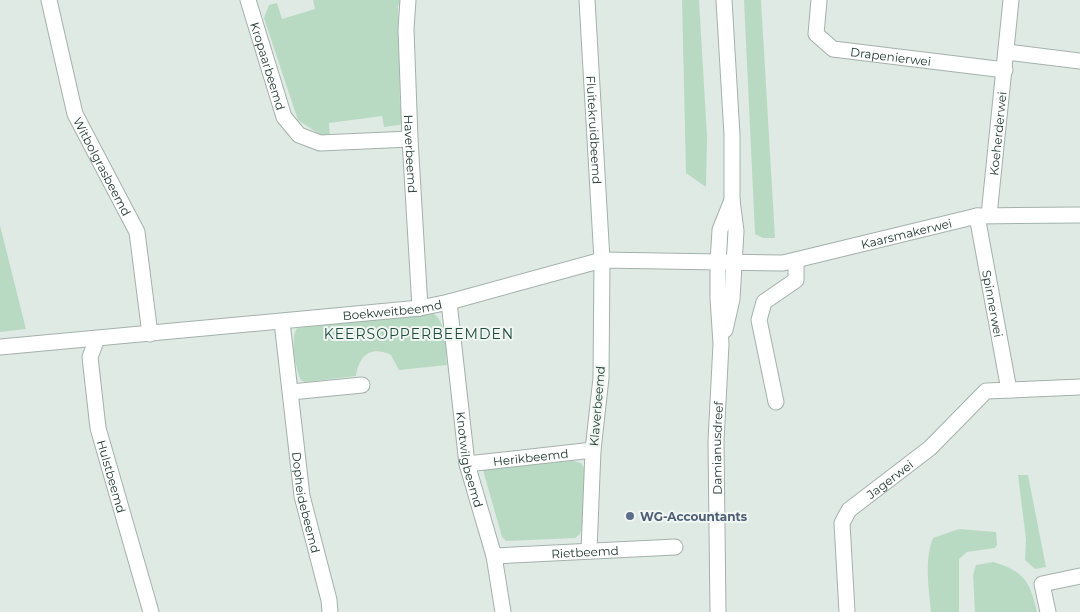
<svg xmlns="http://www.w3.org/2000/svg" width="1080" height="612" viewBox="0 0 1080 612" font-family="Montserrat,sans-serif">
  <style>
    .green { fill: #b9dac2 }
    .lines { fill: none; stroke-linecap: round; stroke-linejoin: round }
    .minor-casing { stroke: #a3b1ac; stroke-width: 17 }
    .minor { stroke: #fff; stroke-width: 15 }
    .service-dot { fill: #5c6f8a; stroke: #f0f7f3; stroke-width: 2 }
    .labels { text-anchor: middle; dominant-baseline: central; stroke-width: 4; stroke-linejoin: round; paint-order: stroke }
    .street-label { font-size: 12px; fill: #213932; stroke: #f0f7f3 }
    .service-label { font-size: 12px; font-weight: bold; fill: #4e5e75; stroke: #f0f7f3; text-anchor: start }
    .neighbourhood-label { font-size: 14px; letter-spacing: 1px; fill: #1f4a3e; stroke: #f0f7f3 }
  </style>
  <rect width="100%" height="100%" fill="#e0eae5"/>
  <!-- green -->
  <g class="green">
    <polygon points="313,0 400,0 398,7 400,105 405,113 406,124 384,127 382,116 329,123 330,136 319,134 298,120 264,18 269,5 277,3 282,19 315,9"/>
    <polygon points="682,0 699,0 707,136 706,187 686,173"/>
    <polygon points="744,0 761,0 775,238 763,238 755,234"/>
    <polygon points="0,225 26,329 0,332"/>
    <path d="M433,313C448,324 445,348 447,365L399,370L391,355C370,345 359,356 356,376L305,382L301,380C295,367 290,339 297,328Z"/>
    <polygon points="571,460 581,463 585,470 583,525 580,534 575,538 506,541 502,537 483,470 495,464"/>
    <polygon points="1018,475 1028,475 1046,567 1035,569 1025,560 1026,539"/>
    <path d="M959,529L996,532L997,545L995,548L967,552L959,559V612H931C929,589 924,560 933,538Z"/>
    <path d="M993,562C1024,571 1030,581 1037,612H975L973,575L976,565Z"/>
  </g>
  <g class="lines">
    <defs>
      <g id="minor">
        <path id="s1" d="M49,0L75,114L137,232L150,334"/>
        <path id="s2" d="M248,0L284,117L299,135L320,143L410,139"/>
        <path id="s3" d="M408,0L406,29L410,139L420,308"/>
        <path id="s4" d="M587,0L602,260L601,378L593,450L589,551"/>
        <polyline points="724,0 732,135 732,200 736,231 732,299 725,330"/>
        <path id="s5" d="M819,0L816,34L833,49L1005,70"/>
        <polyline points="1007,52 1080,61"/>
        <path id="s6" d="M989,215L1011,0"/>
        <path id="s7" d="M977,216L1009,390"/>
        <path id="s8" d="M449,302L467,464L494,556L503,612"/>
        <path id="s9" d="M282,322L302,496L329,600L330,612"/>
        <path id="s10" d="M97,339L90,357L98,428L151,612"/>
        <path id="s11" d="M0,347L420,308L449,302L602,260L783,263L977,216L1080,215"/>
        <polyline points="291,392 362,385"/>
        <polyline points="776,402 759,320 764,302 796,280 796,260"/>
        <path id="s12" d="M467,464L593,450"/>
        <path id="s13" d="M494,556L675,547"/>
        <path id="s14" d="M718,612L716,441L721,344L718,298V263L720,230L732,200"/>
        <path id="s15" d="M847,612L842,523L849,510L930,448L986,391L1080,387"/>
        <polyline points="1048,612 1042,584 1080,576"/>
      </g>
    </defs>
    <!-- minor casing -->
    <use href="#minor" class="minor-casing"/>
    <!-- minor -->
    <use href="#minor" class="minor"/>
  </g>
  <!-- markers -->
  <circle class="service-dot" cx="630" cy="516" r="5"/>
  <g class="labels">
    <!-- street labels -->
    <g class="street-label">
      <text stroke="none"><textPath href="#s5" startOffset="115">Drapenierwei</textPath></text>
      <text stroke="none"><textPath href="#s2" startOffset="69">Kropaarbeemd</textPath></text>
      <text stroke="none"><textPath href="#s4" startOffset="130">Fluitekruidbeemd</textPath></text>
      <text stroke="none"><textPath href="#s6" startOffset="82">Koeherderwei</textPath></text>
      <text stroke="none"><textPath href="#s3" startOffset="154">Haverbeemd</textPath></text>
      <text stroke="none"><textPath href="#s1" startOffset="176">Witbolgrasbeemd</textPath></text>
      <text stroke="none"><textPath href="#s11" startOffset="918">Kaarsmakerwei</textPath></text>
      <text stroke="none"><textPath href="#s7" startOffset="89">Spinnerwei</textPath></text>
      <text stroke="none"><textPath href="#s11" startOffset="394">Boekweitbeemd</textPath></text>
      <text transform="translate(597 406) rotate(-85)">Klaverbeemd</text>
      <text stroke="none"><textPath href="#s14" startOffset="164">Damianusdreef</textPath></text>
      <text stroke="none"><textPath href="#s12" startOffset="64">Herikbeemd</textPath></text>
      <text stroke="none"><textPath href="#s8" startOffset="159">Knotwilgbeemd</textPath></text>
      <text stroke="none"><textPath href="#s10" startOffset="141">Hulstbeemd</textPath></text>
      <text stroke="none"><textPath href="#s15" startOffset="155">Jagerwei</textPath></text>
      <text stroke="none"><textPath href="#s9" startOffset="182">Dopheidebeemd</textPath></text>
      <text stroke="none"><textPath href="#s13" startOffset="91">Rietbeemd</textPath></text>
    </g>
    <!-- service labels -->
    <g class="service-label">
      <text x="640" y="516">WG-Accountants</text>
    </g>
    <!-- neighbourhood labels -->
    <g class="neighbourhood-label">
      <text x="419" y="334">KEERSOPPERBEEMDEN</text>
    </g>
  </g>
</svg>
